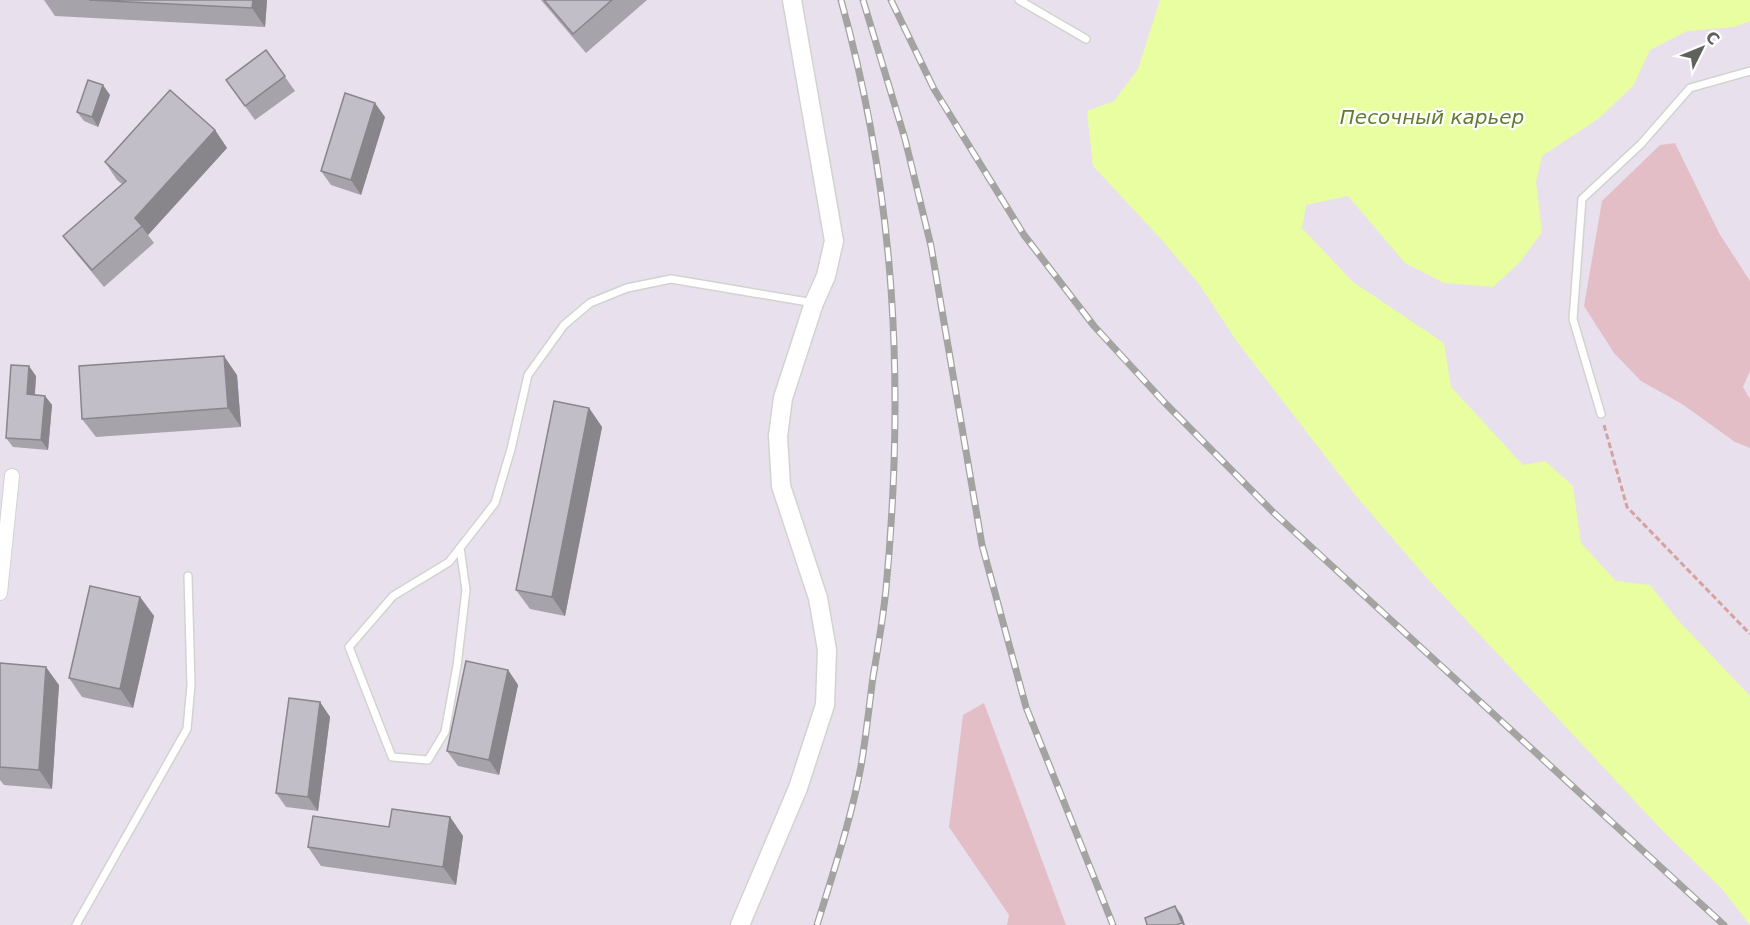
<svg xmlns="http://www.w3.org/2000/svg" width="1750" height="925" viewBox="0 0 1750 925" font-family="'DejaVu Sans',sans-serif">
  <style>
    .green { fill: #e4bec6 }
    .water { fill: #e9fda1 }
    .lines { fill: none; stroke-linecap: round; stroke-linejoin: round }
    .service-casing { stroke: #d1d4cd; stroke-width: 10 }
    .minor-casing { stroke: #d1d4cd; stroke-width: 16 }
    .tertiary-casing { stroke: #d1d4cd; stroke-width: 21 }
    .path { stroke: #d4a3a0; stroke-width: 3; stroke-dasharray: 6 3; stroke-linecap: butt }
    .service { stroke: #fff; stroke-width: 7 }
    .minor { stroke: #fff; stroke-width: 14 }
    .tertiary { stroke: #fff; stroke-width: 18 }
    .rail-casing { stroke: #a3a4a1; stroke-width: 7 }
    .rail { stroke: #fff; stroke-width: 4.5; stroke-dasharray: 14; stroke-linecap: butt }
    .wall { fill: #a7a3ab }
    .shaded-wall { fill: #88858b }
    .building { fill: #c2bec7; stroke: #88858b; stroke-width: 1.5 }
    .labels { text-anchor: middle; dominant-baseline: central; stroke-width: 4.5; stroke-linejoin: round; paint-order: stroke }
    .water-label { font-size: 20px; font-style: italic; fill: #647a30; stroke: #fff }
  </style>
  <rect width="100%" height="100%" fill="#e8e1ed"/>
  <!-- green -->
  <g class="green">
    <polygon points="1675,143 1719,233 1750,281 1750,371 1743,387 1750,399 1750,448 1735,442 1682,404 1641,381 1614,353 1584,306 1602,201 1660,145"/>
    <polygon points="984,703 1066,925 1007,925 1009,915 949,827 963,715"/>
  </g>
  <!-- water -->
  <polygon class="water" points="1160,0 1750,0 1750,21 1734,27 1687,31 1650,50 1633,86 1598,119 1542,156 1536,182 1542,232 1520,262 1493,287 1444,283 1405,263 1348,196 1306,205 1302,228 1353,282 1444,343 1451,387 1523,465 1545,461 1573,486 1581,543 1616,581 1650,585 1678,620 1750,696 1750,925 1723,890 1660,828 1426,577 1356,496 1238,343 1199,284 1161,239 1093,166 1087,111 1114,101 1138,69"/>
  <g class="lines">
    <defs>
      <g id="service">
        <polyline points="1019,0 1086,39"/>
        <polyline points="1601,414 1573,319 1582,199 1641,144 1690,88 1750,71"/>
        <polyline points="460,548 466,590 457,666 445,732 428,760 392,757 349,647 393,596 449,562 495,503 511,449 528,375 564,325 590,303 627,288 671,279 814,303"/>
        <polyline points="76,925 187,729 191,685 188,576"/>
      </g>
      <polyline id="minor" points="0,593 12,476"/>
      <polyline id="tertiary" points="740,925 798,788 825,705 827,650 818,598 781,486 778,436 783,398 814,303 826,276 834,241 792,0"/>
    </defs>
    <!-- service casing -->
    <use href="#service" class="service-casing"/>
    <!-- minor casing -->
    <use href="#minor" class="minor-casing"/>
    <!-- tertiary casing -->
    <use href="#tertiary" class="tertiary-casing"/>
    <!-- path -->
    <polyline class="path" points="1604,425 1627,507 1750,634"/>
    <!-- service -->
    <use href="#service" class="service"/>
    <!-- minor -->
    <use href="#minor" class="minor"/>
    <!-- tertiary -->
    <use href="#tertiary" class="tertiary"/>
    <defs>
      <g id="rail">
        <polyline points="863,0 905,139 931,246 982,545 1026,707 1113,925"/>
        <polyline points="891,0 934,89 1024,235 1094,326 1164,402 1273,512 1724,925"/>
        <path d="M817,925C833,873 851,820 861,766C866,737 869,707 873,677C878,648 883,618 886,589C905,386 896,197 841,0"/>
      </g>
    </defs>
    <!-- rail casing -->
    <use href="#rail" class="rail-casing"/>
    <!-- rail -->
    <use href="#rail" class="rail"/>
  </g>
  <!-- wall -->
  <g class="wall">
    <polygon points="44,0 267,0 265,27 55,16"/>
    <polygon points="541,0 647,0 586,53"/>
    <polygon points="266,50 295,91 255,120 226,80"/>
    <polygon points="110,95 98,127 84,121 77,112"/>
    <polygon points="385,117 361,195 331,185 321,171"/>
    <polygon points="215,130 227,148 148,235 154,243 104,287 76,253 63,236 122,184 117,180 105,162"/>
    <polygon points="237,375 241,427 96,437 82,419"/>
    <polygon points="36,376 35,395 45,396 52,405 48,450 13,447 6,438"/>
    <polygon points="589,408 602,427 565,616 530,609 516,590"/>
    <polygon points="140,597 154,616 133,708 82,697 69,678"/>
    <polygon points="0,663 59,685 52,789 4,785 0,780"/>
    <polygon points="508,670 518,685 499,775 458,766 447,751"/>
    <polygon points="320,702 330,717 318,811 286,807 276,793"/>
    <polygon points="450,817 463,836 456,885 321,866 308,847 389,827"/>
  </g>
  <!-- shaded-wall -->
  <g class="shaded-wall">
    <polygon points="253,0 267,0 265,27 252,8"/>
    <polygon points="103,85 110,95 98,127 92,117"/>
    <polygon points="375,103 385,117 361,195 351,180"/>
    <polygon points="215,130 227,148 148,235 135,218"/>
    <polygon points="224,356 237,375 241,427 228,408"/>
    <polygon points="29,366 36,376 34,404 27,394"/>
    <polygon points="45,396 52,405 48,450 41,440"/>
    <polygon points="589,408 602,427 565,616 552,597"/>
    <polygon points="140,597 154,616 133,708 120,689"/>
    <polygon points="46,667 59,685 52,789 39,770"/>
    <polygon points="508,670 518,685 499,775 489,760"/>
    <polygon points="320,702 330,717 318,811 308,797"/>
    <polygon points="450,817 463,836 456,885 443,867"/>
    <polygon points="1175,906 1182,916 1185,925 1183,925 1182,923"/>
  </g>
  <!-- building -->
  <g class="building">
    <polygon points="89,0 253,0 252,8"/>
    <polygon points="544,0 612,0 573,34"/>
    <polygon points="266,50 285,76 245,106 226,80"/>
    <polygon points="88,80 103,85 92,117 77,112"/>
    <polygon points="170,90 215,130 135,218 142,226 92,270 63,236 126,181 105,162"/>
    <polygon points="345,93 375,103 351,180 321,171"/>
    <polygon points="224,356 228,408 82,419 79,366"/>
    <polygon points="11,365 29,366 27,394 45,396 41,440 6,438"/>
    <polygon points="554,401 589,408 552,597 516,590"/>
    <polygon points="90,586 140,597 120,689 69,678"/>
    <polygon points="466,661 508,670 489,760 447,751"/>
    <polygon points="0,663 46,667 39,770 0,767"/>
    <polygon points="289,698 320,702 308,797 276,793"/>
    <polygon points="392,809 450,817 443,867 308,847 313,816 389,827"/>
    <polygon points="1175,906 1182,923 1176,925 1147,925 1145,918"/>
  </g>
  <g class="labels">
    <!-- water labels -->
    <g class="water-label">
      <text x="1432" y="117">Песочный карьер</text>
    </g>
  </g>
  <!-- north arrow -->
  <g transform="translate(1702 48) rotate(47)" stroke="#ffffff" stroke-width="4.5" paint-order="stroke">
  <path d="M0-4.5L10 22L0 15L-10 22Z" fill="#5f625a"/>
  <text y="-9" font-size="16" font-weight="bold" text-anchor="middle" fill="#5f625a">С</text>
  </g>
</svg>
